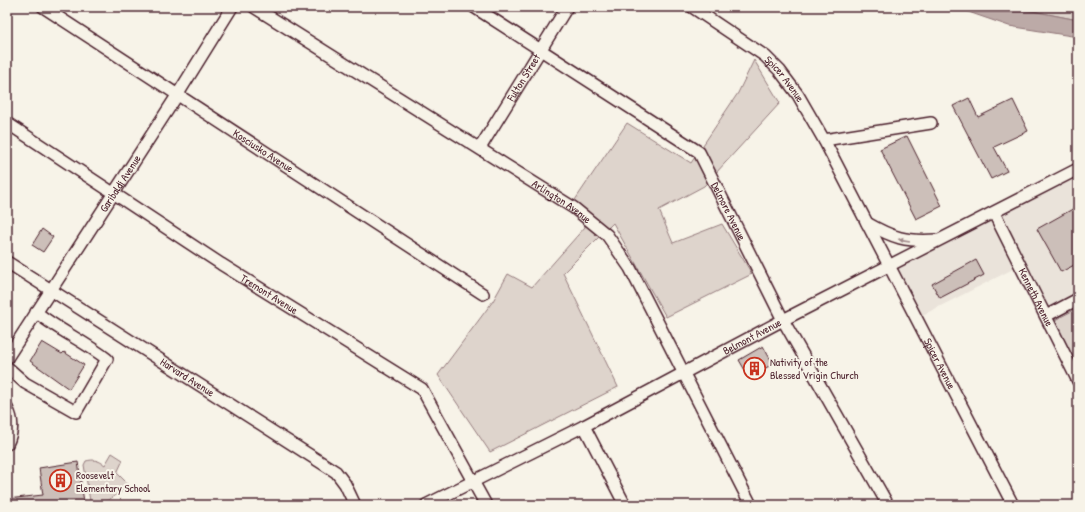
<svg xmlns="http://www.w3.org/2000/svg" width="1085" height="512" viewBox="0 0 1085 512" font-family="'Patrick Hand',sans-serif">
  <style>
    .built { fill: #eae3da }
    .green { fill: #ded4cc; stroke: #947a7c }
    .water { fill: #bcaaa7; stroke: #8e7275 }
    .building { fill: #ccbfb9; stroke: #4a1f2b }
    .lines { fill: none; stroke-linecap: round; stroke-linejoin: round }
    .minor-casing { stroke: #4a1f2b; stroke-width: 14 }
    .minor { stroke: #f7f3e8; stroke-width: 11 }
    .oneway { fill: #a0898a }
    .labels { text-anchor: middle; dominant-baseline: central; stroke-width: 4; stroke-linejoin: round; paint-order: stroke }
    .street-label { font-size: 11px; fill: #4a1f2b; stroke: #f7f3e8 }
    .poi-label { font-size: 11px; fill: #4a1f2b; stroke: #f7f3e8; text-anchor: start }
  </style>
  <rect width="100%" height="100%" fill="#f7f3e8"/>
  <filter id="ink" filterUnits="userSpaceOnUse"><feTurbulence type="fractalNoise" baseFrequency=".025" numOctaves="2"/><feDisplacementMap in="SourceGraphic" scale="8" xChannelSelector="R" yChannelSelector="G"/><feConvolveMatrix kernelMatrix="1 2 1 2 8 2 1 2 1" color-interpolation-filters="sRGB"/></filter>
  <g filter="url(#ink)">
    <!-- built -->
    <polygon class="built" points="1078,175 1078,308 1051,322 1019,266 917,318 893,270"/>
    <!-- green -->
    <g class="green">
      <polygon points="1012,7 1078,7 1078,20"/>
      <polygon points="754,60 780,103 704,186 659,210 673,243 722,224 752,274 666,317 613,223 563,273 618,387 490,452 438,375 493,301 508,274 532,287 585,227 575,200 627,123 691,163 738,93"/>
      <polygon points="1078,308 1078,374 1051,322"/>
      <path d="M112,453L123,460L117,473L127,483V489C115,494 105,505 93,505L90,501L84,465L86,461C94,459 98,460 105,465Z"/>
    </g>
    <!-- water -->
    <polygon class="water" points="954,7 1012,7 1078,20 1078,37 1009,26"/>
    <!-- building -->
    <g class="building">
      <polygon points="969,98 978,117 1013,100 1028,131 994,147 1007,171 991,179 953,106"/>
      <polygon points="907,136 942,206 916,219 880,149"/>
      <polygon points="1078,206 1078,263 1061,272 1037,229"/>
      <polygon points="42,229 53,237 43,252 32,245"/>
      <polygon points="976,260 984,275 940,298 932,284"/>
      <polygon points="42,342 62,354 64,352 84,365 69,389 30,361"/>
      <polygon points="763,346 773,364 749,377 739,360"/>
      <polygon points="78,462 84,502 64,505 7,505 7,499 43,495 39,468"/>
    </g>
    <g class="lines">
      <defs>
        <g id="minor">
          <path id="s1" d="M43,7L483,294"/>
          <path id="s2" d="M254,7L574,208L607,235L630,268L751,505"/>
          <path id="s3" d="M474,7L699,152L783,320L888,505"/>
          <path id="s4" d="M692,7L765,56L780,71L798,95L824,140L1013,505"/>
          <path id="s5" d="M7,123L221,264L422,389L486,505"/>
          <polyline points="824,140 931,123"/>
          <path id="s6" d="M480,148L567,7"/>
          <path id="s7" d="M994,213L1078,381"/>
          <path d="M867,223C893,238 906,242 936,240"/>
          <path id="s8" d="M7,262L336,472L345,484L355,505"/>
          <polyline points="1046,316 1078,299"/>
          <path id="s9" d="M7,358L178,94L232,7"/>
          <path d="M7,367L25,383L76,412L107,359C84,341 58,330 36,312"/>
          <path d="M7,408C13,419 13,432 7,444"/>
          <polyline points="584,426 625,505"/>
          <path id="s10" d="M426,505L584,426L783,320L1078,169"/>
        </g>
      </defs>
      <!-- minor casing -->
      <use href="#minor" class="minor-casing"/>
      <!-- minor -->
      <use href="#minor" class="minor"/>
    </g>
    <!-- one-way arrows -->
    <defs><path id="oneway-solid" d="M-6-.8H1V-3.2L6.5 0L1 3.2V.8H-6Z"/></defs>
    <use class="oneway" href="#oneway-solid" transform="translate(904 240) rotate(-171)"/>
  </g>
  <!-- icons -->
  <defs>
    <symbol id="building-ring" viewBox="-11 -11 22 22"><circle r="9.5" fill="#f7f3e8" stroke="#c8321e" stroke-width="1.5"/><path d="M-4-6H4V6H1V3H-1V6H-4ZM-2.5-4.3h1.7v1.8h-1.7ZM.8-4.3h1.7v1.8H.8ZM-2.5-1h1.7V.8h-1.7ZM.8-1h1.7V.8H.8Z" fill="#c8321e"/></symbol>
  </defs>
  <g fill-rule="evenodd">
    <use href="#building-ring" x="742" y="356" width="25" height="25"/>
    <use href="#building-ring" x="48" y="468" width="25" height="25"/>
  </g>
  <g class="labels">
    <!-- street labels -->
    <g class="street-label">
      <text stroke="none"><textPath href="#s6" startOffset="83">Fulton Street</textPath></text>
      <text stroke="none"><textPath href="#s4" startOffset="118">Spicer Avenue</textPath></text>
      <text stroke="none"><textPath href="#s1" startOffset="263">Kosciusko Avenue</textPath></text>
      <text stroke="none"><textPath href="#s9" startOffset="208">Garibaldi Avenue</textPath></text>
      <text stroke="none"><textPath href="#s2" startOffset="364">Arlington Avenue</textPath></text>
      <text stroke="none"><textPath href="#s3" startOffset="334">Delmore Avenue</textPath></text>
      <text stroke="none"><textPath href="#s5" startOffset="313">Tremont Avenue</textPath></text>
      <text stroke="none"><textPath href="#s7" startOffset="94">Kenneth Avenue</textPath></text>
      <text stroke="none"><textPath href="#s10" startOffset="367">Belmont Avenue</textPath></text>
      <text stroke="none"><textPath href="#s4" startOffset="443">Spicer Avenue</textPath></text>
      <text stroke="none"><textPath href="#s8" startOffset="214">Harvard Avenue</textPath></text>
    </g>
    <!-- poi labels -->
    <g class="poi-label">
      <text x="770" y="362">Nativity of the<tspan x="770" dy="13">Blessed Vrigin Church</tspan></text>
      <text x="76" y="475">Roosevelt<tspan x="76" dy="13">Elementary School</tspan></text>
    </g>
  </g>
  <!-- margin -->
  <rect width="1085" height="512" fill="none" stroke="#f7f3e8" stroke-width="24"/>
  <rect x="12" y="12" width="1061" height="488" fill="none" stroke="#4a1f2b" stroke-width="1.5" filter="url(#ink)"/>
</svg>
